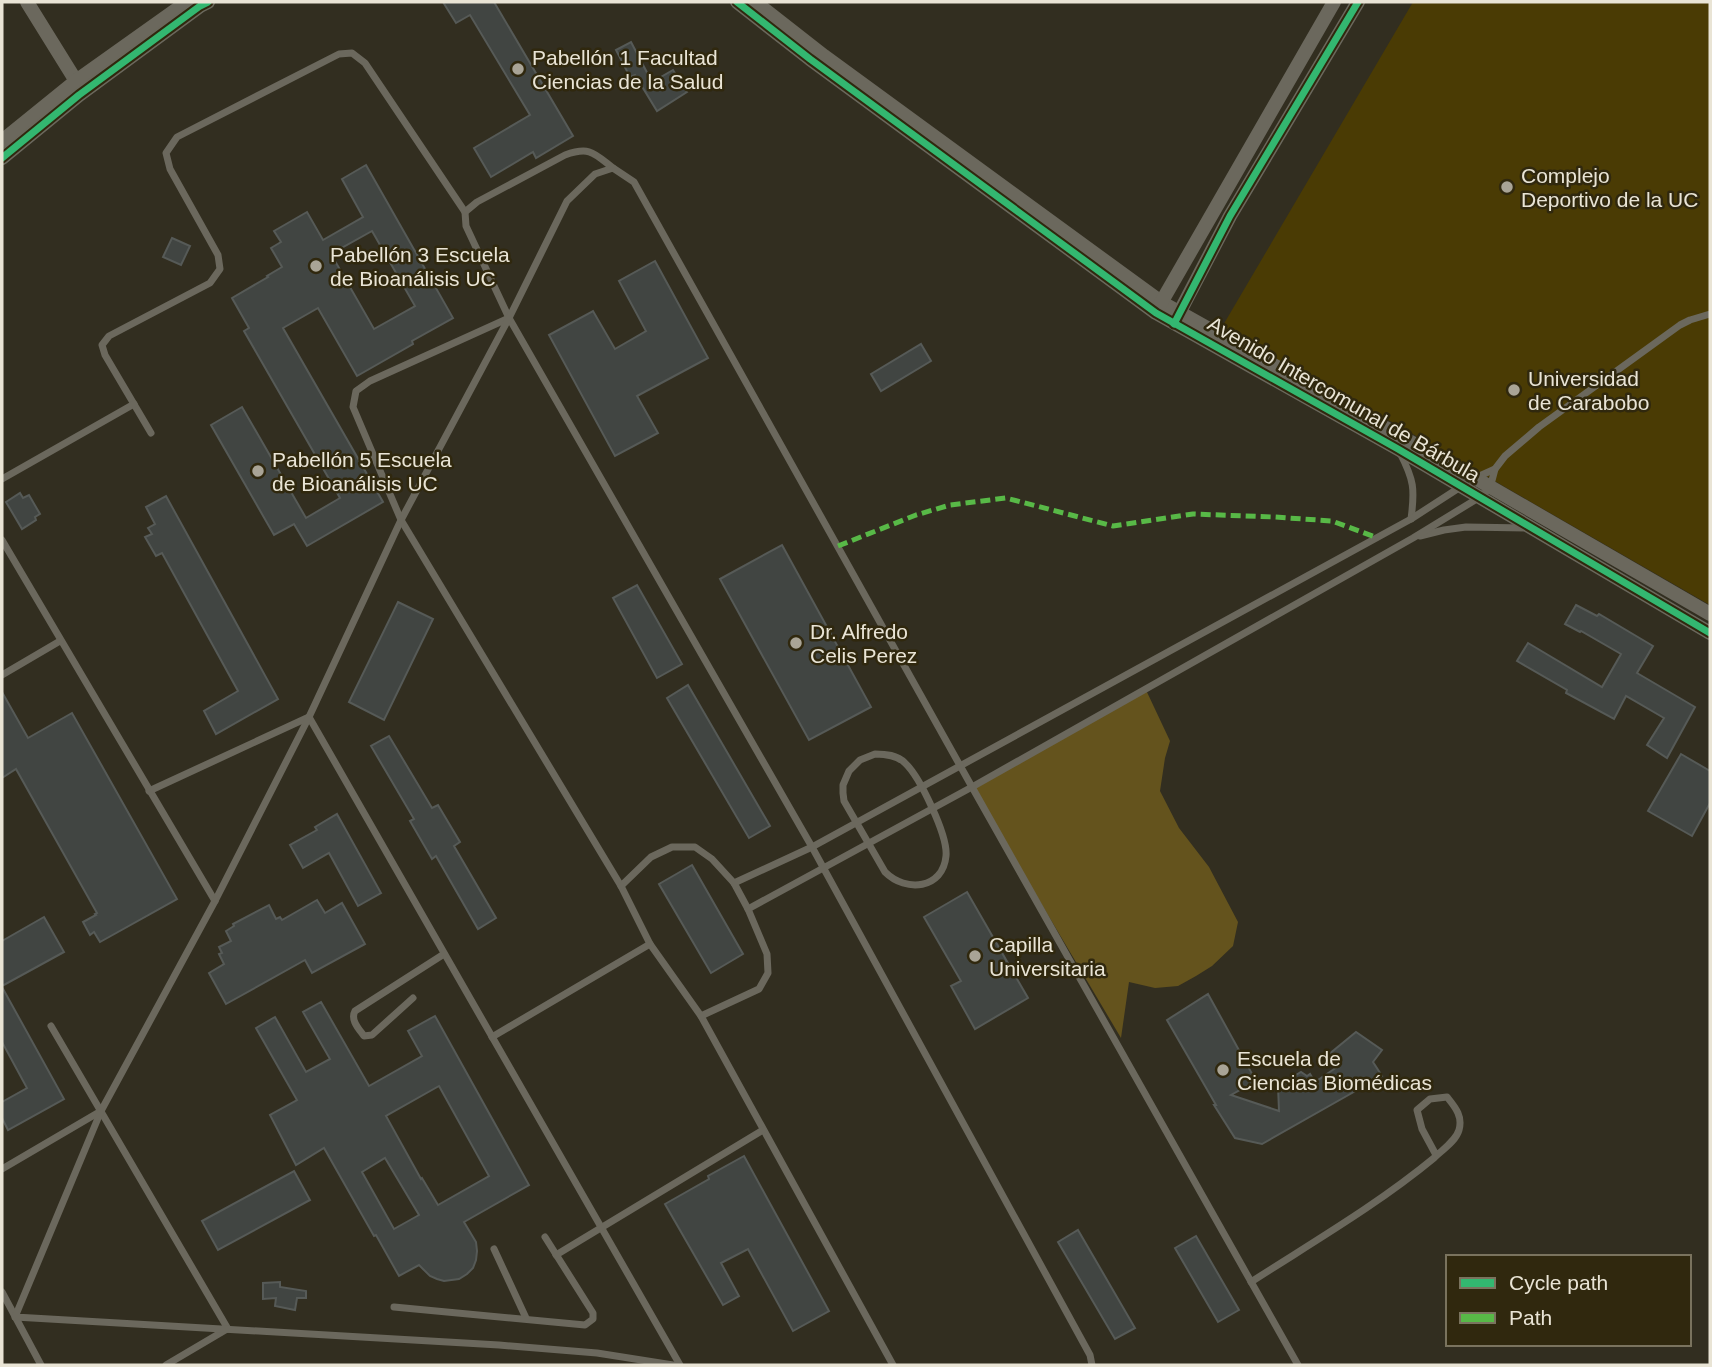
<svg xmlns="http://www.w3.org/2000/svg" width="1712" height="1367" viewBox="0 0 1712 1367" font-family="Arial,sans-serif">
  <style>
    .green { fill: #4a3b04 }
    .forest { fill: #64531d }
    .building { fill: #414542; stroke: #565a57; stroke-width: 2; fill-rule: evenodd }
    .lines { fill: none; stroke-linecap: round; stroke-linejoin: round }
    .lane { stroke: #6b685d; stroke-width: 7 }
    .street { stroke: #6b685d; stroke-width: 14 }
    .quiet { stroke: #58b947; stroke-width: 5; stroke-dasharray: 10 5; stroke-linecap: butt }
    .cycleway-casing { stroke: #30280e; stroke-width: 11 }
    .cycleway { stroke: #33b770; stroke-width: 7 }
    .poi-dot { fill: #a9a496; stroke: #30280e; stroke-width: 2.5 }
    .labels { text-anchor: middle; dominant-baseline: central; stroke-width: 5; stroke-linejoin: round; paint-order: stroke }
    .poi-label { font-size: 21px; fill: #e9e4d5; stroke: #30280e; text-anchor: start }
    .street-label { font-size: 21px; fill: #e9e4d5; stroke: #30280e }
  </style>
  <rect width="100%" height="100%" fill="#322e20"/>
  <!-- green -->
  <polygon class="green" points="1413,2 1710,2 1710,605 1392,422 1281,366 1222,327"/>
  <!-- forest -->
  <polygon class="forest" points="1146,690 1170,741 1165,758 1160,791 1179,828 1209,867 1238,922 1233,946 1212,966 1196,976 1178,986 1155,988 1129,982 1121,1038 972,787"/>
  <!-- building -->
  <g class="building">
    <polygon points="443,2 494,2 573,136 536,158 533,152 491,177 474,148 530,115 470,15 456,23"/>
    <polygon points="631,42 652,82 673,70 687,92 657,111 635,75 630,77 616,50"/>
    <path d="M366,165L453,318L412,341L413,344L357,376L318,308L283,328L383,502L307,546L294,524L274,535L211,425L242,407L306,518L340,498L244,331L249,328L232,298L268,277L267,276L282,267L271,248L281,242L274,231L307,212L323,240L363,217L342,179ZM372,231L415,306L374,329L331,254Z"/>
    <polygon points="172,238 190,246 181,265 163,257"/>
    <polygon points="655,261 708,358 637,396 658,433 615,456 549,335 593,311 615,349 646,331 619,281"/>
    <polygon points="921,344 931,361 881,391 871,374"/>
    <polygon points="20,493 23,498 29,495 40,514 35,517 36,520 22,529 6,502"/>
    <polygon points="166,496 278,699 216,734 204,711 238,691 162,553 156,556 145,537 152,534 148,528 155,524 146,507"/>
    <polygon points="782,545 871,707 809,740 720,579"/>
    <polygon points="637,585 682,664 657,678 613,598"/>
    <polygon points="398,602 433,619 384,720 349,702"/>
    <polygon points="1576,605 1597,616 1599,614 1653,646 1637,673 1695,707 1667,758 1647,745 1664,718 1626,696 1614,719 1566,693 1567,690 1517,661 1528,643 1602,687 1621,654 1581,631 1580,632 1565,624"/>
    <polygon points="688,685 770,826 749,838 667,698"/>
    <polygon points="2,692 28,738 72,713 177,899 100,942 94,932 90,935 83,922 96,915 95,914 97,913 16,769 2,778"/>
    <polygon points="389,736 432,808 438,805 460,842 454,846 496,918 478,929 436,856 432,859 410,821 414,819 371,746"/>
    <polygon points="1681,754 1710,771 1710,803 1692,836 1648,811"/>
    <polygon points="337,814 381,893 358,906 329,853 303,868 290,845 317,830 315,827"/>
    <polygon points="692,865 743,954 711,973 659,884"/>
    <polygon points="967,892 1028,998 975,1029 951,986 961,981 924,917"/>
    <polygon points="317,900 325,913 342,903 365,944 312,973 305,960 226,1004 209,973 224,964 219,954 222,953 219,947 231,941 226,931 234,926 233,924 269,905 276,919 280,917 282,920"/>
    <polygon points="44,917 64,952 2,986 2,941"/>
    <polygon points="2,987 64,1099 8,1130 2,1118 2,1102 27,1088 2,1042"/>
    <polygon points="1208,994 1256,1081 1231,1095 1279,1111 1278,1086 1301,1072 1307,1076 1310,1074 1315,1082 1337,1067 1328,1055 1356,1032 1382,1050 1373,1062 1382,1076 1262,1144 1235,1138 1214,1105 1216,1105 1167,1020"/>
    <path d="M321,1002L369,1086L422,1056L408,1031L435,1016L529,1185L464,1222L476,1242L477,1251L476,1260L473,1268L467,1274L459,1279L444,1281L437,1279L430,1276L419,1265L399,1276L376,1235L374,1236L324,1148L296,1165L270,1115L297,1100L256,1028L275,1017L306,1072L330,1059L303,1012ZM439,1086L489,1176L438,1205L422,1178L421,1179L386,1116ZM385,1158L419,1215L394,1229L362,1172Z"/>
    <polygon points="744,1156 829,1311 793,1331 748,1249 721,1263 739,1296 723,1305 665,1204 709,1179 708,1176"/>
    <polygon points="294,1171 310,1200 218,1250 202,1221"/>
    <polygon points="1078,1230 1135,1328 1115,1339 1058,1242"/>
    <polygon points="1196,1236 1239,1310 1218,1322 1175,1248"/>
    <polygon points="280,1282 280,1287 306,1291 306,1298 297,1298 295,1310 275,1306 276,1298 263,1299 263,1283"/>
  </g>
  <g class="lines">
    <!-- lane -->
    <g class="lane">
      <path d="M613,168C594,153 590,146 565,155L477,202L465,212L466,226L509,318L812,847L1090,1355L1092,1365"/>
      <polyline points="509,318 370,381 356,391 353,407 401,520 621,886 650,944 701,1016 893,1365"/>
      <polyline points="151,433 105,355 102,345 109,336 210,283 220,269 218,255 170,169 166,153 177,137 339,54 352,53 365,63 465,212"/>
      <path d="M1400,453C1414,480 1415,489 1411,519"/>
      <polyline points="1475,478 1495,469 1505,456 1539,427 1680,325 1690,320 1710,314"/>
      <polyline points="2,479 134,404"/>
      <polyline points="1420,536 1444,530 1466,527 1526,528"/>
      <polyline points="2,540 215,901"/>
      <polyline points="2,675 60,641"/>
      <path d="M875,754C886,754 897,755 905,763C920,777 948,836 946,856C943,889 906,893 885,872L844,801L843,793V785L849,771L860,760Z"/>
      <polyline points="149,791 309,717 680,1365"/>
      <polyline points="734,883 812,847 1411,519 1462,486"/>
      <polyline points="621,886 651,857 672,847 695,847 712,859 734,883 748,909 767,954 768,973 759,989 701,1016"/>
      <polyline points="748,909 972,787 1413,538 1480,497 1490,488 1495,469"/>
      <path d="M413,998L372,1035L364,1036C359,1029 350,1020 355,1011L444,954"/>
      <polyline points="51,1026 228,1329"/>
      <polyline points="492,1037 650,944"/>
      <polyline points="2,1169 101,1111"/>
      <polyline points="494,1249 526,1318"/>
      <polyline points="556,1255 763,1130"/>
      <path d="M1251,1282C1313,1242 1377,1205 1434,1158C1442,1150 1456,1141 1459,1130C1463,1116 1455,1107 1447,1097L1430,1099L1417,1110L1422,1129L1436,1155"/>
      <polyline points="2,1292 41,1365"/>
      <polyline points="394,1307 585,1325 593,1319 593,1313 545,1237"/>
      <polyline points="166,1365 227,1329"/>
      <polyline points="673,1365 597,1353 499,1345 15,1317 101,1111 215,901 309,717 401,520 509,318 567,201 595,174 613,168 634,182 972,787 1298,1365"/>
    </g>
    <!-- street -->
    <g class="street">
      <polyline points="27,2 76,81"/>
      <polyline points="737,2 810,59 1156,313 1398,449 1710,633"/>
      <polyline points="755,2 824,56 1161,302 1475,478 1710,614"/>
      <polyline points="2,141 76,81 187,2"/>
      <polyline points="2,158 79,95 200,6 208,2"/>
      <polyline points="1158,308 1334,2"/>
      <polyline points="1176,319 1230,216 1358,2"/>
    </g>
    <!-- quiet -->
    <polyline class="quiet" points="838,546 916,515 950,505 1006,498 1113,526 1193,514 1274,517 1332,521 1375,537"/>
    <defs>
      <g id="cycleway">
        <polyline points="737,2 810,59 1156,313 1398,449 1710,633"/>
        <polyline points="2,158 79,95 200,6 208,2"/>
        <polyline points="1174,324 1230,216 1358,2"/>
      </g>
    </defs>
    <!-- cycleway casing -->
    <use href="#cycleway" class="cycleway-casing"/>
    <!-- cycleway -->
    <use href="#cycleway" class="cycleway"/>
  </g>
  <!-- markers -->
  <g class="poi-dot">
    <circle cx="518" cy="69" r="7"/>
    <circle cx="1507" cy="187" r="7"/>
    <circle cx="316" cy="266" r="7"/>
    <circle cx="1514" cy="390" r="7"/>
    <circle cx="258" cy="471" r="7"/>
    <circle cx="796" cy="643" r="7"/>
    <circle cx="975" cy="956" r="7"/>
    <circle cx="1223" cy="1070" r="7"/>
  </g>
  <g class="labels">
    <!-- poi labels -->
    <g class="poi-label">
      <text x="532" y="57">Pabellón 1 Facultad<tspan x="532" dy="24">Ciencias de la Salud</tspan></text>
      <text x="1521" y="175">Complejo<tspan x="1521" dy="24">Deportivo de la UC</tspan></text>
      <text x="330" y="254">Pabellón 3 Escuela<tspan x="330" dy="24">de Bioanálisis UC</tspan></text>
      <text x="1528" y="378">Universidad<tspan x="1528" dy="24">de Carabobo</tspan></text>
      <text x="272" y="459">Pabellón 5 Escuela<tspan x="272" dy="24">de Bioanálisis UC</tspan></text>
      <text x="810" y="631">Dr. Alfredo<tspan x="810" dy="24">Celis Perez</tspan></text>
      <text x="989" y="944">Capilla<tspan x="989" dy="24">Universitaria</tspan></text>
      <text x="1237" y="1058">Escuela de<tspan x="1237" dy="24">Ciencias Biomédicas</tspan></text>
    </g>
    <!-- street labels -->
    <g class="street-label">
      <text transform="translate(1344 399) rotate(30)">Avenido Intercomunal de Bárbula</text>
    </g>
  </g>
  <!-- border -->
  <rect width="1712" height="1367" fill="none" stroke="#e9e4d5" stroke-width="7"/>
  <!-- legend -->
  <rect x="1446" y="1255" width="245" height="91" fill="#30280e" stroke="#7a735e" stroke-width="2"/>
  <rect x="1460" y="1278" width="35" height="10" fill="#33b770" stroke="#7a735e" stroke-width="2"/>
  <text x="1509" y="1290" font-size="21" fill="#e9e4d5">Cycle path</text>
  <rect x="1460" y="1313" width="35" height="10" fill="#58b947" stroke="#7a735e" stroke-width="2"/>
  <text x="1509" y="1325" font-size="21" fill="#e9e4d5">Path</text>
</svg>
